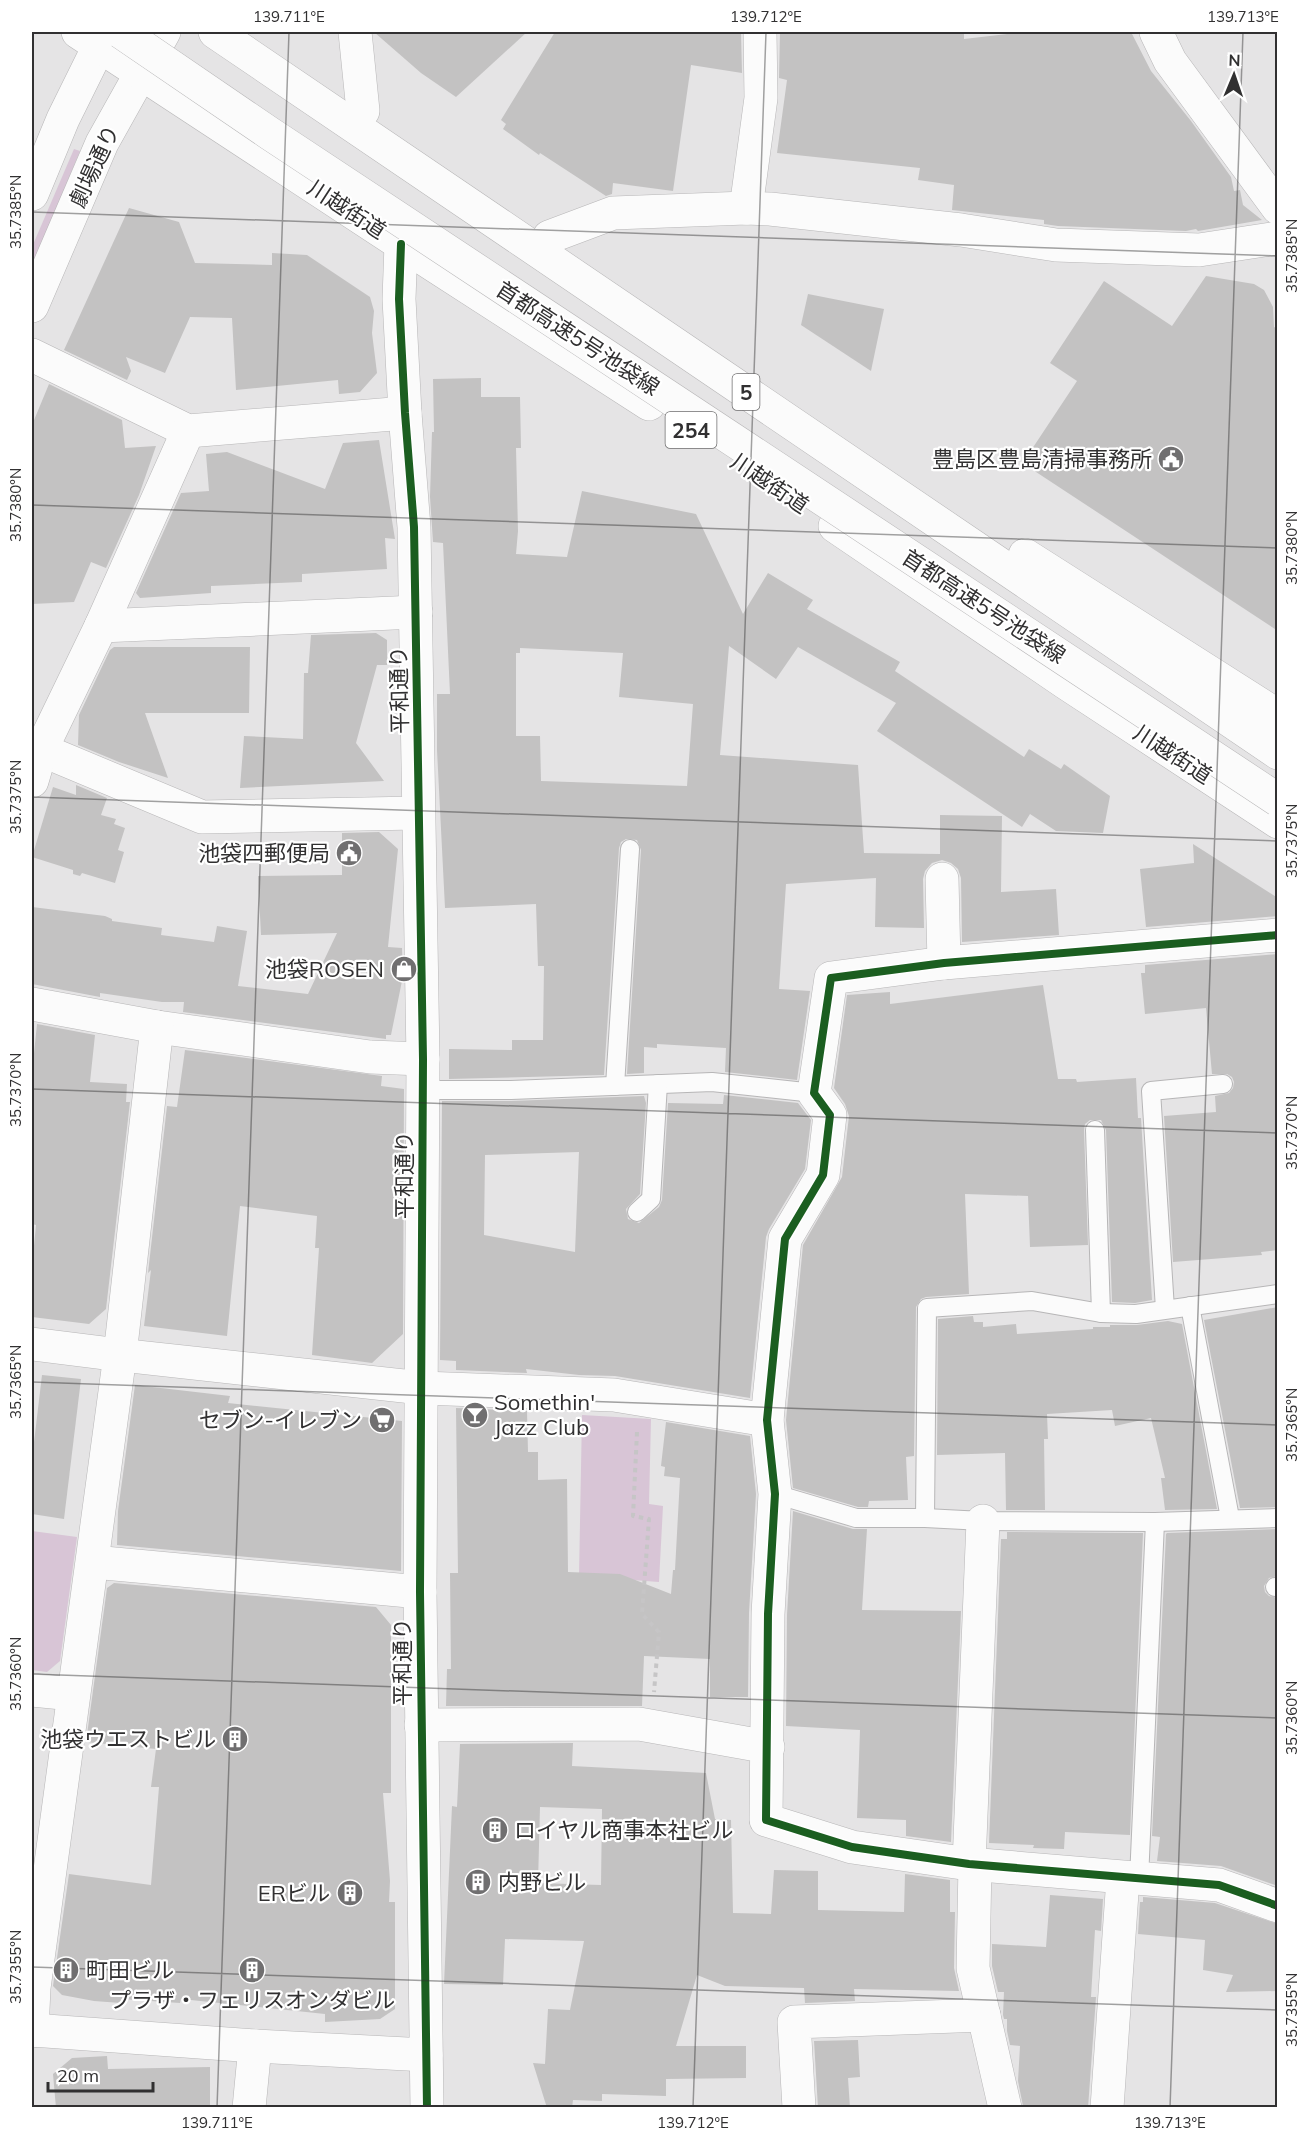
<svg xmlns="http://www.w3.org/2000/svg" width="1309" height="2139" viewBox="0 0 1309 2139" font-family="Mulish,'Noto Sans JP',sans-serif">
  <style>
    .green { fill: #d8c5d6 }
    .building { fill: #c3c2c2; fill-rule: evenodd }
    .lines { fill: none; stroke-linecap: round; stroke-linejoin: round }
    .lane-casing { stroke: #b7b6b7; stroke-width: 20 }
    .street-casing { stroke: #b7b6b7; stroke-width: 34 }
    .secondary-casing { stroke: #b7b6b7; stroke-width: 34 }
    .highway-casing { stroke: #b7b6b7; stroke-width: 34 }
    .path { stroke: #c6c5c6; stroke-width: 4; stroke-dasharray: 4.5 4.5; stroke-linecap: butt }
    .lane { stroke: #fbfbfb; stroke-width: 18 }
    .street { stroke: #fbfbfb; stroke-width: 33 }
    .secondary { stroke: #fbfbfb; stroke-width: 33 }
    .highway { stroke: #fbfbfb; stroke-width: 33 }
    .highway-bridge-casing { stroke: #b7b6b7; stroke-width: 34; stroke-linecap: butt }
    .highway-bridge { stroke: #fbfbfb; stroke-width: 33 }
    .cycleway-casing { stroke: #fff; stroke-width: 11 }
    .cycleway { stroke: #1b5e20; stroke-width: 8 }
    .ticks { fill: none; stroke: #313031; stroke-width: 1.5; stroke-opacity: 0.45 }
    .labels { text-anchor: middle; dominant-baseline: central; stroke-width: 4.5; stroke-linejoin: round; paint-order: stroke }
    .shield { fill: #fff; stroke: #6f6e6f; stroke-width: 1.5 }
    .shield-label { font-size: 21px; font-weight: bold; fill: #313031 }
    .street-label { font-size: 22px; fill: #313031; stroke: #fff }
    .poi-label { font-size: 22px; fill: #313031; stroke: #fff; text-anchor: end }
    .neatline { fill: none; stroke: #313031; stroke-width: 2 }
    .ticks-label { font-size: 15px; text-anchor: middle; fill: #313031 }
  </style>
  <rect width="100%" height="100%" fill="#e5e4e5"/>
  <!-- green -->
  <g class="green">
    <polygon points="74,149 80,151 32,267 32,247"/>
    <polygon points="582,1415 651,1419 649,1504 663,1506 659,1582 579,1576"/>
    <polygon points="32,1531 77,1537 60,1661 47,1672 32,1670"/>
  </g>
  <!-- building -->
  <g class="building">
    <polygon points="374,32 527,32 456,97 421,73"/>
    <polygon points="555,32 724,32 741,34 742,73 691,65 673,191 613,183 612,194 606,196 540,153 539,155 503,129 506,124 501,120"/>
    <polygon points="780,32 964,32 964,39 1025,32 1131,32 1151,71 1191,121 1231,177 1234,191 1240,190 1243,205 1262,220 1198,231 1196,229 1186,231 1058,226 1044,224 1044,220 952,210 954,185 918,180 920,168 777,153 787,80 779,78"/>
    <polygon points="129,208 179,222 195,263 272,265 272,253 307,255 370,297 374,311 372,333 377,373 360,392 339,394 338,380 236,390 232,318 190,317 165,373 126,357 131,371 127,380 64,350"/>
    <polygon points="1206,276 1254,284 1264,290 1273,307 1274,327 1278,329 1278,631 1033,470 1028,455 1077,381 1050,363 1104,281 1172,326"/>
    <polygon points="808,294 884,309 871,371 801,325"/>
    <path d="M481,378V397H520L521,448H516L518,531L516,554L567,557L582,491L696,514L743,614L768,573L813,600L807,609L900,662L895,671L1024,757L1029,749L1061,769L1064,764L1110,796L1103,833L1056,831L1030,814L1022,827L877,731L896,703L798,647L776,679L729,646L720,755L858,765L864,853L940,854V815L1002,816L1001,892L1056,889L1059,935L962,942L961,878L958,869L951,863L942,860L932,863L925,871L923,879L924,928L875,927L876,878L786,884L779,989L810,991L797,1080L725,1072L726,1048L657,1044V1048L644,1047V1073L627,1074L641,850L637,840L626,839L621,842L619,848L604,1075L449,1079V1049L512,1050V1040H543L544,966H538L536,904L445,908L437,750V694H450L443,543L433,542L430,497L432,432H434L433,379ZM520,648L623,653L619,697L693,704L687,786L541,781L540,736H516V653H520Z"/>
    <polygon points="49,384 122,420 125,448 156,446 139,495 106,568 91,562 74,602 32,604 32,425"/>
    <polygon points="379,440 395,539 385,538 387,569 302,574 302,582 211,586 211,593 140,598 136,593 181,493 209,491 206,454 227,452 325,489 343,443"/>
    <polygon points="376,633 387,640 387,665 377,665 356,743 384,781 240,788 244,736 303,739 304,673 308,673 311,635"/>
    <polygon points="114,647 250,647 249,713 145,713 168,778 119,762 78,745 79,715 110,650"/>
    <polygon points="76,785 107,798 101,815 116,819 114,824 125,828 118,850 124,852 115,883 82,873 80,876 73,874 73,870 32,857 53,787 76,795"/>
    <polygon points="379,832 398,849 388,947 402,948 403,976 391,1035 386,1035 386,1039 183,1012 184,1002 162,1002 100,993 100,997 32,984 32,907 105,916 112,919 112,921 162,928 161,935 214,942 217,926 247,931 238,986 308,994 337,933 261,935 258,876 342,875 342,833"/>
    <polygon points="1193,844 1278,898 1278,916 1146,927 1140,869 1194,863"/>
    <polygon points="1278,954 1278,1250 1261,1252 1262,1255 1173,1262 1164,1116 1216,1112 1215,1096 1229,1093 1233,1088 1234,1082 1232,1077 1227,1074 1212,1074 1206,1008 1145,1014 1141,973 1145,973 1145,965"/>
    <polygon points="1043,985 1058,1079 1076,1079 1077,1082 1136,1078 1138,1118 1141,1118 1152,1300 1135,1303 1112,1302 1106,1130 1101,1120 1090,1120 1085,1124 1084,1130 1088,1245 1030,1247 1028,1196 965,1194 969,1294 926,1297 921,1299 916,1307 914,1456 906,1457 908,1500 869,1501 868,1507 858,1507 793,1488 786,1420 803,1245 842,1177 849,1116 845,1104 834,1088 847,995 890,992 890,1004"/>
    <polygon points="37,1024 95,1035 90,1082 127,1084 126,1102 130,1102 106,1309 89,1324 32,1317 32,1266 36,1225 32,1224 32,1073"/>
    <polygon points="185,1050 382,1076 381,1086 404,1089 403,1334 372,1363 312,1355 319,1248 315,1248 317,1216 240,1206 227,1336 144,1326 151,1270 148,1273 167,1106 177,1107"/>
    <path d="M724,1095L798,1103L811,1120L805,1169L769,1229L766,1237L750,1398L615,1376L579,1375L526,1369L527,1373L456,1370V1361L440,1360L442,1101H511L644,1096L646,1103L640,1194L626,1209L628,1219L639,1223L659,1207L662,1200L668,1103L723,1104ZM579,1152L575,1252L484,1235L485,1155Z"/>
    <polygon points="1278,1307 1278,1507 1240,1508 1204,1320"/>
    <polygon points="973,1316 974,1322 983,1322 983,1327 1016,1324 1017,1334 1093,1329 1093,1327 1110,1327 1110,1325 1137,1325 1168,1321 1182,1324 1217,1509 1165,1510 1161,1478 1165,1478 1151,1418 1115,1426 1112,1410 1047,1414 1048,1439 1044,1439 1045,1510 1006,1510 1005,1453 937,1455 938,1319"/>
    <polygon points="42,1375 81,1379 64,1519 32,1514 32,1459"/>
    <polygon points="135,1385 230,1396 228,1403 402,1421 401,1571 117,1545 118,1511"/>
    <polygon points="456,1408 527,1411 528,1452 538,1452 538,1480 567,1479 568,1572 620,1574 671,1594 673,1570 675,1570 680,1478 664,1476 665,1467 661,1466 666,1422 750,1436 756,1494 749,1613 748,1697 710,1697 710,1659 644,1656 642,1706 446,1706 447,1669 451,1669 450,1573 458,1573"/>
    <polygon points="793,1511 853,1529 867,1529 862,1610 961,1611 951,1842 906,1836 906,1820 857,1818 860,1730 786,1726 787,1615"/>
    <polygon points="1278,1529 1278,1576 1269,1578 1264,1586 1265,1592 1269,1596 1278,1598 1278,1886 1221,1866 1157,1861 1160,1837 1152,1836 1166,1534 1167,1533"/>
    <polygon points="1007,1532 1143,1533 1130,1835 1065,1832 1064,1849 1033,1848 1034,1845 989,1843 1001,1539 1007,1539"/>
    <polygon points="114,1583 376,1607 391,1625 391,1793 383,1793 390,1881 389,1902 395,1902 395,2009 380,2019 325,2022 325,2014 181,1999 180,2003 121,1999 121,2003 94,2001 62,1995 53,1986 69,1874 151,1885 159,1787 151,1787 156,1749 86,1742 107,1588"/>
    <path d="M573,1743L572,1766L706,1773L715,1819L731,1820L733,1913L771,1914L774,1870L818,1871V1910L904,1912L905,1874L950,1880V1912H955L954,1968L959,1991L854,1989L855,2001L805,2003L804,1988L725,1986L697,1975L676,2046H746V2078L666,2079V2096L602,2094V2101L573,2100L572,2108H547L533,2063L545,2064L548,2009L570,2010L584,1941L505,1939L503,1985L444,1984L452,1806L457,1807L460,1744ZM540,1807L602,1809L601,1885L538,1883Z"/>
    <polygon points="1050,1895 1103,1899 1101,1931 1095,1930 1091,1997 1096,1997 1088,2108 1023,2106 1018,2081 1020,2046 1010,2045 1007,2031 1007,2019 1004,2019 1003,2015 1004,1992 998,1992 992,1966 992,1944 1046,1947"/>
    <polygon points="1143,1897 1215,1903 1278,1924 1278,1991 1226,1992 1233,1975 1203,1970 1205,1940 1138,1934 1140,1902 1143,1902"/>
    <polygon points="858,2040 860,2077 848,2078 850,2108 818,2108 814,2041"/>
    <polygon points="107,2056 108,2069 210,2067 210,2108 56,2108 53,2074 72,2058"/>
  </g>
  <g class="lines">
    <defs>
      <g id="lane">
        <polyline points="615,1086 630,849"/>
        <polyline points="422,1090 511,1090 712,1082 814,1093"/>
        <polyline points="1095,1130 1101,1313"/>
        <polyline points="637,1212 651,1199 658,1084"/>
        <polyline points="1190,1306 1230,1518"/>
        <polyline points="1165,1309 1151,1091 1223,1084"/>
        <polyline points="775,1494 856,1518 925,1518 983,1521 1155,1522 1278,1518"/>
        <polyline points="925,1518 927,1308 1032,1301 1101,1313 1136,1314 1278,1294"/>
        <polyline points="1275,1587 1278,1587"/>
        <polyline points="1139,1879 1155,1522"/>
      </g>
      <g id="street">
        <polyline points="355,32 363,111"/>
        <polyline points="1156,32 1170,61 1278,208"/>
        <polyline points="746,208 761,98 760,32"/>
        <polyline points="549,237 613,213 746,208 770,209 961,230 1056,245 1199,250 1278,238"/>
        <polyline points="32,355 188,431 405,413"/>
        <polyline points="101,626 416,612"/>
        <polyline points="32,746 202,817 418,813"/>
        <polyline points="32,781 41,750 101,626 188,431"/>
        <polyline points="942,879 944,963"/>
        <polyline points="1278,935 944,963 831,978 814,1093 830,1115 823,1175 785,1239 767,1420 775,1494 768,1614 766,1820 852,1847 969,1864 1219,1885 1278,1906"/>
        <polyline points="32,1004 157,1027 370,1057 423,1059"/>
        <polyline points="32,1344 120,1355 422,1388 614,1395 767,1420"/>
        <polyline points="93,1562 420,1592"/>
        <polyline points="32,1690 73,1694"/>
        <polyline points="421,1725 639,1724 768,1747"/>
        <polyline points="969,1864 983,1521"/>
        <polyline points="975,1864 973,1968 1005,2108"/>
        <polyline points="32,2030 255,2046 426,2055"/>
        <polyline points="32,2031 34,1988 120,1355 157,1027"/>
        <polyline points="249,2108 255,2046"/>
        <polyline points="799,2108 794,2022 984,2015"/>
        <polyline points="1107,2108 1123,1878"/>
      </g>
      <g id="secondary">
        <polyline points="32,194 63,119 106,32"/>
        <polyline points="401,244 399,299 405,413 414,527 423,1059 420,1592 427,2108"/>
        <polyline points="32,306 102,143 164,32"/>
      </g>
      <g id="highway">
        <polyline points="78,32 401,244 649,404"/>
        <polyline points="215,32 1278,753"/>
        <polyline points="835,526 1066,683 1278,822"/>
        <polyline points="1025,555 1278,716"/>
      </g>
    </defs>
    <!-- lane casing -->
    <use href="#lane" class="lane-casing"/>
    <!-- street casing -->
    <use href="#street" class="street-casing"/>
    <!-- secondary casing -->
    <use href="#secondary" class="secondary-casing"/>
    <!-- highway casing -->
    <use href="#highway" class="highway-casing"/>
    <!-- path -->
    <polyline class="path" points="637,1432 633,1516 649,1519 642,1614 659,1632 654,1692"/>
    <!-- lane -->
    <use href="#lane" class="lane"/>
    <!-- street -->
    <use href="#street" class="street"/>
    <!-- secondary -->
    <use href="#secondary" class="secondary"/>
    <!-- highway -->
    <use href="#highway" class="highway"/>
    <defs>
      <polyline id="highway-bridge" points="121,32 269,133 1278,800"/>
    </defs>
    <!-- highway-bridge casing -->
    <use href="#highway-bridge" class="highway-bridge-casing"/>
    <!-- highway-bridge -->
    <use href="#highway-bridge" class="highway-bridge"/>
    <defs>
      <g id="cycleway">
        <polyline points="401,244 399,299 405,413 414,527 423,1059 420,1592 427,2108"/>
        <polyline points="1278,935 944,963 831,978 814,1093 830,1115 823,1175 785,1239 767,1420 775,1494 768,1614 766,1820 852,1847 969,1864 1219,1885 1278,1906"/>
      </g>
    </defs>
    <!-- cycleway casing -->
    <use href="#cycleway" class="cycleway-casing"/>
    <!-- cycleway -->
    <use href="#cycleway" class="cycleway"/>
  </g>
  <!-- ticks -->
  <path class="ticks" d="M32,212L1278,256M32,505L1278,548M32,797L1278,841M32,1089L1278,1133M32,1382L1278,1425M32,1674L1278,1718M32,1967L1278,2010M217,2108L289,32M693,2108L766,32M1170,2108L1243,32"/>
  <!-- icons -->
  <defs>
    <symbol id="civic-disc" viewBox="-11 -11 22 22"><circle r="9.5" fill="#706f70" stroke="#fff"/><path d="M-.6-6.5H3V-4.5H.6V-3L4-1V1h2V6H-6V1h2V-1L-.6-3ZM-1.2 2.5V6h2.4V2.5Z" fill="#fff"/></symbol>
    <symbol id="shop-disc" viewBox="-11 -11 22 22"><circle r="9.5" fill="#706f70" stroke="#fff"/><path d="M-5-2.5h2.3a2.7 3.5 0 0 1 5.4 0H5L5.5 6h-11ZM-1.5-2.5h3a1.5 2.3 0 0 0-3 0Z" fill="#fff"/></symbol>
    <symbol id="bar-disc" viewBox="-11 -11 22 22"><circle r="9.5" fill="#706f70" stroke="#fff"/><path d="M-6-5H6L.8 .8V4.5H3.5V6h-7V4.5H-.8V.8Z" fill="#fff"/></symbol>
    <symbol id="supermarket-disc" viewBox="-11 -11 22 22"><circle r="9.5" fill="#706f70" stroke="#fff"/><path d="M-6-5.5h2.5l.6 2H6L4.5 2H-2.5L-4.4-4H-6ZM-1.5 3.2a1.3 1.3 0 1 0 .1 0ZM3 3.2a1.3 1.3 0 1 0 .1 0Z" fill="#fff"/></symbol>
    <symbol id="building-disc" viewBox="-11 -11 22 22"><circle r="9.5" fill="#706f70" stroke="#fff"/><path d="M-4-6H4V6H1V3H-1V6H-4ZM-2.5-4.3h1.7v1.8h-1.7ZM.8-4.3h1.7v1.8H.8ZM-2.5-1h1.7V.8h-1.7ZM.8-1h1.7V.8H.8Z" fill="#fff"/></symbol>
  </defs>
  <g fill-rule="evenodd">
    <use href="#civic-disc" x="1156" y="444" width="30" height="30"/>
    <use href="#civic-disc" x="334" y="838" width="30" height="30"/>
    <use href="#shop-disc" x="389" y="954" width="30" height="30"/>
    <use href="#bar-disc" x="460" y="1400" width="30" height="30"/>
    <use href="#supermarket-disc" x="367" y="1405" width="30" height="30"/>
    <use href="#building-disc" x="220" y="1724" width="30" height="30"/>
    <use href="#building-disc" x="480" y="1815" width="30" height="30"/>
    <use href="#building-disc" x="463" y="1867" width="30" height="30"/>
    <use href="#building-disc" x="335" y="1878" width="30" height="30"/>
    <use href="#building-disc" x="51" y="1955" width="30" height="30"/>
    <use href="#building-disc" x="237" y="1955" width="30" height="30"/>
  </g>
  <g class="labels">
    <!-- shield labels -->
    <g class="shield">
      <rect x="732.5" y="374" width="27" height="36" rx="4.5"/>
      <rect x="665.5" y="412" width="51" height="36" rx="4.5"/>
    </g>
    <g class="shield-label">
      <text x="746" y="392">5</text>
      <text x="691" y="430">254</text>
    </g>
    <!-- street labels -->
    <g class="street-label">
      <text transform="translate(94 166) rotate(-65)">劇場通り</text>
      <text transform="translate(347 209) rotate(33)">川越街道</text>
      <text transform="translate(578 338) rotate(33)">首都高速5号池袋線</text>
      <text transform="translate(770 483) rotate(34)">川越街道</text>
      <text transform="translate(984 606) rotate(33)">首都高速5号池袋線</text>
      <text transform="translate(399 690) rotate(-91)">平和通り</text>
      <text transform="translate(1173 754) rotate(33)">川越街道</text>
      <text transform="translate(404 1175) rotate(-90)">平和通り</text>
      <text transform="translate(402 1662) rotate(-90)">平和通り</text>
    </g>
    <!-- poi labels -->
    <g class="poi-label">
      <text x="1152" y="459">豊島区豊島清掃事務所</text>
      <text x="330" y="853">池袋四郵便局</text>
      <text x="384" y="969">池袋ROSEN</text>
      <text x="494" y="1402" text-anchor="start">Somethin'<tspan x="494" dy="25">Jazz Club</tspan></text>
      <text x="362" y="1420">セブン-イレブン</text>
      <text x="216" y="1739">池袋ウエストビル</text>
      <text x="514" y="1830" text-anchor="start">ロイヤル商事本社ビル</text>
      <text x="498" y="1882" text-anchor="start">内野ビル</text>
      <text x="330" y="1893">ERビル</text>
      <text x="86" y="1970" text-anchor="start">町田ビル</text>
      <text x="252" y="2000" text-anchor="middle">プラザ・フェリスオンダビル</text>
    </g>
  </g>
  <!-- border -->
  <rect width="1309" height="2139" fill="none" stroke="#ffffff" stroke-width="66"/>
  <!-- north arrow -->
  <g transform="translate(1234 75) rotate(2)" stroke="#ffffff" stroke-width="4.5" paint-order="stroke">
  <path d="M0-4.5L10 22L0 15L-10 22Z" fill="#313031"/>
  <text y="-9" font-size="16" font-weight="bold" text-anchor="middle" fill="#313031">N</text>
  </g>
  <!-- scale -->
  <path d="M48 2082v9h105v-9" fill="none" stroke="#313031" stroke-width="3"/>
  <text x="57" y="2082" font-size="18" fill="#313031" stroke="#ffffff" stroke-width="4.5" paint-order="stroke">20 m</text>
  <rect x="33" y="33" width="1243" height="2073" class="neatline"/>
  <g class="ticks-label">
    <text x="289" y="22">139.711°E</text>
    <text x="766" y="22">139.712°E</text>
    <text x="1243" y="22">139.713°E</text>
    <text transform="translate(16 212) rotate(-90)" y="5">35.7385°N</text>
    <text transform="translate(1292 256) rotate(-90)" y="5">35.7385°N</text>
    <text transform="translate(16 505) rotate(-90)" y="5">35.7380°N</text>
    <text transform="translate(1292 548) rotate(-90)" y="5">35.7380°N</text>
    <text transform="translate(16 797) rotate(-90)" y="5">35.7375°N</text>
    <text transform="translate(1292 841) rotate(-90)" y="5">35.7375°N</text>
    <text transform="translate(16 1090) rotate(-90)" y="5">35.7370°N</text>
    <text transform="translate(1292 1133) rotate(-90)" y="5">35.7370°N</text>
    <text transform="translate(16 1382) rotate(-90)" y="5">35.7365°N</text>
    <text transform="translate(1292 1425) rotate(-90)" y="5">35.7365°N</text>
    <text transform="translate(16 1674) rotate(-90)" y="5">35.7360°N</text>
    <text transform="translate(1292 1718) rotate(-90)" y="5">35.7360°N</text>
    <text transform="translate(16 1967) rotate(-90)" y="5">35.7355°N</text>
    <text transform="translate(1292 2010) rotate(-90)" y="5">35.7355°N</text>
    <text x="217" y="2128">139.711°E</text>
    <text x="693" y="2128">139.712°E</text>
    <text x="1170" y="2128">139.713°E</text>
  </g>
</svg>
